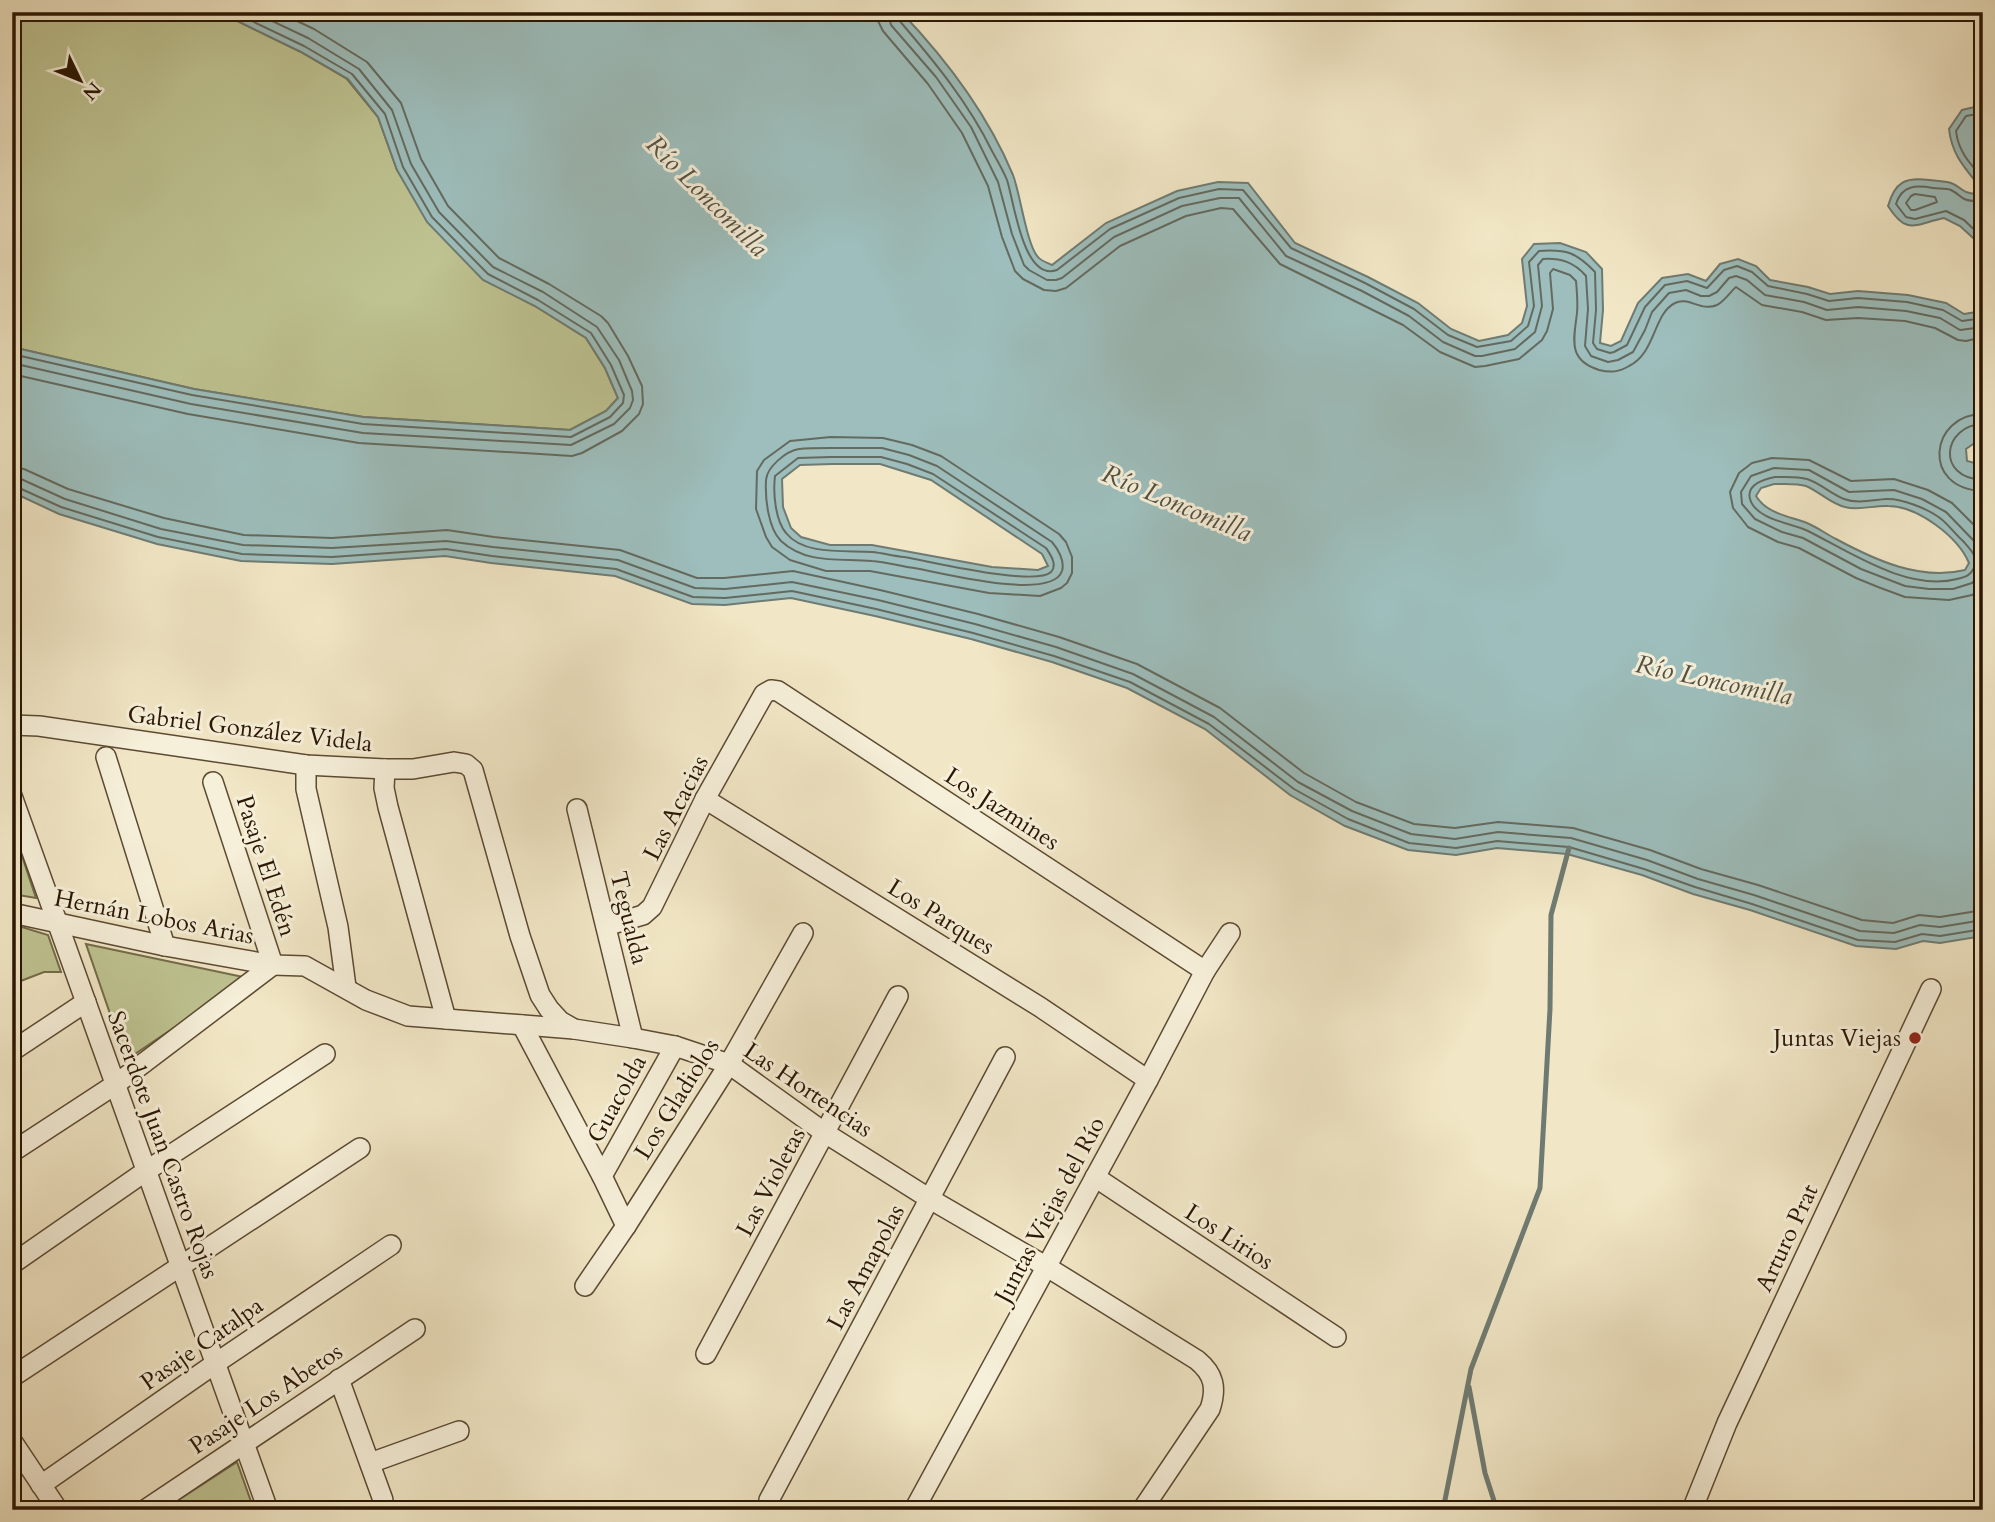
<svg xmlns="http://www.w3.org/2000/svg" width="1995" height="1522" viewBox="0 0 1995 1522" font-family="Cardo,serif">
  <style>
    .green { fill: #bec391; stroke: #746c4a; stroke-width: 2 }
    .water { fill: #9dbebc; stroke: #6f7b72; stroke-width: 2; fill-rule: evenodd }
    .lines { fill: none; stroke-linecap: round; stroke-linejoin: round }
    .shore { stroke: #646a5f; stroke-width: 2 }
    .stream { stroke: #6f7b72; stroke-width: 5 }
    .minor-casing { stroke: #5c4a33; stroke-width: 22 }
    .minor { stroke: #f6efd9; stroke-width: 19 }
    .poi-dot { fill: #8f2418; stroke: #f6efd9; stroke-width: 2.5 }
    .labels { text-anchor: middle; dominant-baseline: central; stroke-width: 6; stroke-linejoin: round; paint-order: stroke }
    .street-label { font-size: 24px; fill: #2a1602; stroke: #f6efd9 }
    .poi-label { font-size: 24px; fill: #2a1602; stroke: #f6efd9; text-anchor: end }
    .water-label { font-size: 26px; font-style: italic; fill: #525143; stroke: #f6efd9 }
  </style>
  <rect width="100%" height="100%" fill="#f1e6c5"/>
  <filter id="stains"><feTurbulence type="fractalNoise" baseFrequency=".00286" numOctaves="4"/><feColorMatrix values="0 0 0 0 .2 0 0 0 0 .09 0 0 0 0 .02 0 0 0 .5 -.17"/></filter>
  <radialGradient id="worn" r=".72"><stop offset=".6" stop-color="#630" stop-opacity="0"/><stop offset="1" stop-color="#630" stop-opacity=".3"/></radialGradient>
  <!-- green -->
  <g class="green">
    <polygon points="12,12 219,12 301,52 347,79 378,117 397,170 484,280 535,306 586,338 605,368 618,398 606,411 570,430 363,417 194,389 12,347"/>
    <polygon points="12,826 36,898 12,894"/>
    <polygon points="12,924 48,935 61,972 44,972 13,984"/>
    <polygon points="86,944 248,978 126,1060"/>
    <polygon points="237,1462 254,1510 163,1510"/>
  </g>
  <!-- water -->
  <g class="water">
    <path d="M219,12H901C946,59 988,115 1013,175C1020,193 1027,246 1038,257C1041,261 1048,263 1052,265L1106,223L1177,191L1218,182L1248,183L1295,243L1368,277L1418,303L1451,329L1479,341L1508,335L1522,323L1527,306L1522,259L1534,244L1560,243L1586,252L1602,269L1603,310L1600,343L1611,346L1621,341L1638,303L1662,278L1688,274L1706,281L1720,264L1738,259L1756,266L1770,280L1808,287L1830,294L1858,291L1908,295L1946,303L1964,314L1983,311V440H1979L1966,449L1967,461L1983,465V936L1940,943L1923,941L1896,949L1856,946L1750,910L1693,894L1642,875L1567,854L1497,848L1456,855L1408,850L1345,826L1290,795L1205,729L1127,688L1052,662L971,639L875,616L791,598L725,605L692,604L615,576L491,563L445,556L332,564L241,561L157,544L59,514L12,492V347L194,389L363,417L570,430L606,411L618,398L605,368L586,338L535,306L483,280L427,222L397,170L378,117L348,79L301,52ZM832,464H880L931,480L1042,554L1048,566L1038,570L992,567L872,545H830L801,537L791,528L783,507L782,479L800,465ZM1774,484C1784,484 1797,483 1806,486C1820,492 1831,504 1845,507C1859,511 1874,505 1888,506C1918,506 1958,537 1969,563L1965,570C1920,581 1875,560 1836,539C1826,534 1817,527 1807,523C1789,516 1767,514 1756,496L1761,488Z"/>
    <path d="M1979,106H1983V247L1960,226L1944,218C1915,224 1907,236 1888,206C1895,182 1905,177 1929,180C1936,181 1944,181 1951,183C1962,187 1961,193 1976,194L1980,187C1964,167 1952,155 1949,129L1962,110Z"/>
  </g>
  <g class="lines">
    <!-- shore -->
    <g class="shore">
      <path d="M877,12L878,21L883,31L928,84L962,133L988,186L1002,237L1015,271L1023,279L1044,290L1056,291L1066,288L1120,246L1186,216L1221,208L1233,209L1280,264L1403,325L1440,352L1475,367L1485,366L1519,359L1542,340L1547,331L1553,309L1550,273L1553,269L1570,275L1576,281C1577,292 1578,303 1577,313C1574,339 1567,360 1599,370C1611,373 1619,372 1629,366C1656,353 1653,314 1675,303C1688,296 1701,312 1717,305C1725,301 1730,292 1736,287L1762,305L1802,312L1826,320L1858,318L1905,321L1935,328L1958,340L1966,341L1983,337"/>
      <path d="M888,12L891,25L936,77L971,127L998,182L1012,234L1024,265L1029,270L1047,280H1056L1062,278L1114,237L1182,206L1220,198H1239L1286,256L1362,291L1409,316L1443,342L1475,356H1482L1515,349L1535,332L1542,306L1538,265L1543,259C1561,258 1574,262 1586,276L1588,309L1585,346L1591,356L1608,362L1618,360L1633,352L1645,330L1652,312L1669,293L1686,290L1701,296H1709L1717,292L1729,278L1736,276L1747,280L1765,295L1804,302L1827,310L1858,307L1906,311L1940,318L1960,330L1983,327"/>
      <path d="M896,12L898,19C934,61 968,102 992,151C997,160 1003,170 1007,180C1014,201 1023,282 1057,270L1110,229L1179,198L1219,189L1243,190L1291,248L1365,283L1414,309L1448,335L1477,347L1511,341L1528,326L1534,306L1529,262L1539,251C1566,249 1576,252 1595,272L1596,310L1593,343L1597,349L1610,353L1614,352L1627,345L1645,307L1665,285L1687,281L1707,288L1724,270L1737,266L1752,272L1768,286L1807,294L1829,301L1858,298L1907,302L1943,310L1962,321L1983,318"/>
      <path d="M1983,113L1966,116L1956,131C1958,151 1970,164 1983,178"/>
      <polygon points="1915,194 1935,197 1937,202 1915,210 1911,210 1906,203 1911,196"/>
      <path d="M1983,196L1977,201C1960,201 1963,196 1951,190C1946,188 1938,189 1933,188C1916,185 1902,185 1896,204L1906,217L1915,219L1946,211L1964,220L1983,238"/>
      <polyline points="12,354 192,395 363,424 571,437 610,417 623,403 624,395 611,365 591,333 538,300 488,274 432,217 403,167 385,114 352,74 304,46 233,12"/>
      <polyline points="12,363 191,404 363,433 571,445 614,424 630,408 633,400 632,391 619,360 597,327 543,292 493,267 439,212 411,164 392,110 359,69 308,38 253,12"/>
      <polyline points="12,374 188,414 359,443 572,456 582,453 622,431 639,414 643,404 642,386 628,356 608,323 601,316 549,284 499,258 448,206 421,159 401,103 367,62 314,29 278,12"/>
      <path d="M1983,414C1930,414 1920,489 1983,491"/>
      <path d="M1983,424C1943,425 1935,478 1983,480"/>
      <polygon points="831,437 883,438 912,445 941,456 1059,534 1066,542 1072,557 1072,573 1067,583 1061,588 1040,596 989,593 870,571 826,571 790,560 772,547 766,537 756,509 757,471 764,460 790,441"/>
      <path d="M831,448H882L909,455L937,466L1052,542C1058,549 1065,561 1062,571C1051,602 940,572 914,568C900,566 886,562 872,561C841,558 807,565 781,541C768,528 765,498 766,480C767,467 786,451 799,449C809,448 820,448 831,448Z"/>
      <path d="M831,457H881L907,464L933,474L1046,548C1050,554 1058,565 1051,572C1035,587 929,561 904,557C893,556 883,553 872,552C847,550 804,556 786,533C775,520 773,492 775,476L798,458Z"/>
      <polyline points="12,467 24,469 68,489 164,518 244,535 332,538 447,530 494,537 620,550 697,578 724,578 793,571 880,590 978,614 1059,637 1137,664 1220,708 1304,773 1356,802 1414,824 1455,828 1498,822 1573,828 1650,850 1701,869 1758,885 1862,920 1893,923 1919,915 1940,917 1983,910"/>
      <path d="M1775,477C1785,477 1797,476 1807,479C1820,483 1831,494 1844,499C1857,504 1873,500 1886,499C1901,498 1928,509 1940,518C1949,525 1955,534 1963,541C1969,548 1980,558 1974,568C1970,576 1965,577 1957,579C1908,592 1850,552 1808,531C1792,523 1756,520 1750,499C1746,484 1765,479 1775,477Z"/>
      <polyline points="12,478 21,479 65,499 161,529 243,545 332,548 446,541 493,547 618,560 695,588 725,589 792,582 878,600 975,624 1056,647 1133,674 1214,717 1298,782 1352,811 1411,834 1455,839 1498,832 1571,838 1647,860 1698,879 1754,895 1860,931 1894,933 1920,925 1940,927 1983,920"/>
      <polyline points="12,486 17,487 61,507 158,537 242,554 332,557 446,549 492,556 616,569 693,597 725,598 792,591 876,609 973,633 1054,656 1130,682 1209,724 1294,789 1348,819 1409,843 1456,848 1497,841 1569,847 1644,869 1695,887 1752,904 1858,940 1895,942 1922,934 1940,936 1983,929"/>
      <polyline points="1983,534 1952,503 1928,490 1894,479 1851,481 1809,460 1772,458 1752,463 1739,473 1730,492 1733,508 1748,527 1778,542 1799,548 1856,578 1878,587 1905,597 1949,600 1972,595 1983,589"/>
      <polyline points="1983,554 1976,543 1946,512 1922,499 1894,490 1849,492 1809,470 1774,468 1751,476 1741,492 1742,504 1755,519 1782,532 1803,538 1861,569 1905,586 1929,589 1953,589 1972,583 1983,571"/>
    </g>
    <!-- stream -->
    <g class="stream">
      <polyline points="1469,1387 1485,1473 1497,1510"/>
      <polyline points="1443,1510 1471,1369 1540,1188 1550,1009 1551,915 1569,848"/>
    </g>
    <defs>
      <g id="minor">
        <path d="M12,725L39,726L306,765L385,769H413L454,762L466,764L473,770L520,936L540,995L549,1009L560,1021L574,1029L633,1038L675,1046L729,1064L825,1133L930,1199L1047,1267L1197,1360C1214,1374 1217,1388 1210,1409L1142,1510"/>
        <polyline points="106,757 165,946"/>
        <polyline points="306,765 306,789 338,927 346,987"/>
        <polyline points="385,769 384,788 388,807 446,1019"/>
        <polyline points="12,796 268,1510"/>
        <polyline points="705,799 1040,1007 1148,1080"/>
        <polyline points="577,809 633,1038"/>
        <polyline points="12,913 165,946 273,965 305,966 366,1000 408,1016 574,1029"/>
        <polyline points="606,926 643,915 652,907 705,799 764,694 771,690 778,691 1205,971"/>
        <polyline points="522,1025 602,1176 626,1226"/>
        <polyline points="12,1051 86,1002"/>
        <polyline points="12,1152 116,1084 273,965 213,782"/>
        <polyline points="602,1176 675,1046"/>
        <polyline points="1095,1177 1336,1337"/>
        <polyline points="12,1264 146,1171 325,1054"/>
        <polyline points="585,1286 626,1226 729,1064 803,933"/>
        <polyline points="706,1354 898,996"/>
        <polyline points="12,1377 360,1148"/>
        <polyline points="339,1379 383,1500"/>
        <polyline points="12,1441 58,1510"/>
        <polyline points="370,1463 459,1431"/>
        <polyline points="41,1485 216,1363 391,1245"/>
        <polyline points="769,1500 1005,1057"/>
        <polyline points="145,1510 415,1329"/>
        <polyline points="914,1510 1148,1080 1205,971 1230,933"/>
        <polyline points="1692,1510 1727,1423 1931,989"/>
      </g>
    </defs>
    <!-- minor casing -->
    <use href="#minor" class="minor-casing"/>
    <!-- minor -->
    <use href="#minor" class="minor"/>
  </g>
  <!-- markers -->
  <circle class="poi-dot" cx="1915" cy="1038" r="7"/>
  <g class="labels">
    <!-- street labels -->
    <g class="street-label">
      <text transform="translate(250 729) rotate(7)">Gabriel González Videla</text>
      <text transform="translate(676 808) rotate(-63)">Las Acacias</text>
      <text transform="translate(1002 809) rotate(33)">Los Jazmines</text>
      <text transform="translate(266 866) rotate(72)">Pasaje El Edén</text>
      <text transform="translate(154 917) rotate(11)">Hernán Lobos Arias</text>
      <text transform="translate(941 917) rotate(32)">Los Parques</text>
      <text transform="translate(629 918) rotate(76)">Tegualda</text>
      <text transform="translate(808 1090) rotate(34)">Las Hortencias</text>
      <text transform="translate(617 1099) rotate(-61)">Guacolda</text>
      <text transform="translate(677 1099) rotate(-58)">Los Gladiolos</text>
      <text transform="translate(163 1145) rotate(70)">Sacerdote Juan Castro Rojas</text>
      <text transform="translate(771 1182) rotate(-62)">Las Violetas</text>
      <text transform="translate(1050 1210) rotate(-62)">Juntas Viejas del Río</text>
      <text transform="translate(1229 1237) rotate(33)">Los Lirios</text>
      <text transform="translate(1787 1238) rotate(-65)">Arturo Prat</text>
      <text transform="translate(866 1267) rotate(-62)">Las Amapolas</text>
      <text transform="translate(202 1344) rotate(-35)">Pasaje Catalpa</text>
      <text transform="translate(266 1399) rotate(-34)">Pasaje Los Abetos</text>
    </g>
    <!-- poi labels -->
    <g class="poi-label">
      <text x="1901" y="1038">Juntas Viejas</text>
    </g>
    <!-- water labels -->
    <g class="water-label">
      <text transform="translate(707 196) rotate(45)">Río Loncomilla</text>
      <text transform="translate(1177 503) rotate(23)">Río Loncomilla</text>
      <text transform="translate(1714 680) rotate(12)">Río Loncomilla</text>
    </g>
  </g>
  <!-- margin -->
  <rect width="1995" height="1522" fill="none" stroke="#f1e6c5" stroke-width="42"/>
  <rect x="14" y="14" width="1967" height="1494" fill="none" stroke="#2a1602" stroke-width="3.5"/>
  <rect x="21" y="21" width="1953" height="1480" fill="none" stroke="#2a1602" stroke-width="2"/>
  <!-- north arrow -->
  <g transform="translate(80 80) rotate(133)" stroke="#f6efd9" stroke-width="5" paint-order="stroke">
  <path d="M0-5L12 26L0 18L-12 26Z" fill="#2a1602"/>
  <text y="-10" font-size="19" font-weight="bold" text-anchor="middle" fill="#2a1602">N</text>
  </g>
  <rect width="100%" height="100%" filter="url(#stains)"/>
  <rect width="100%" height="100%" fill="url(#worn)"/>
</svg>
